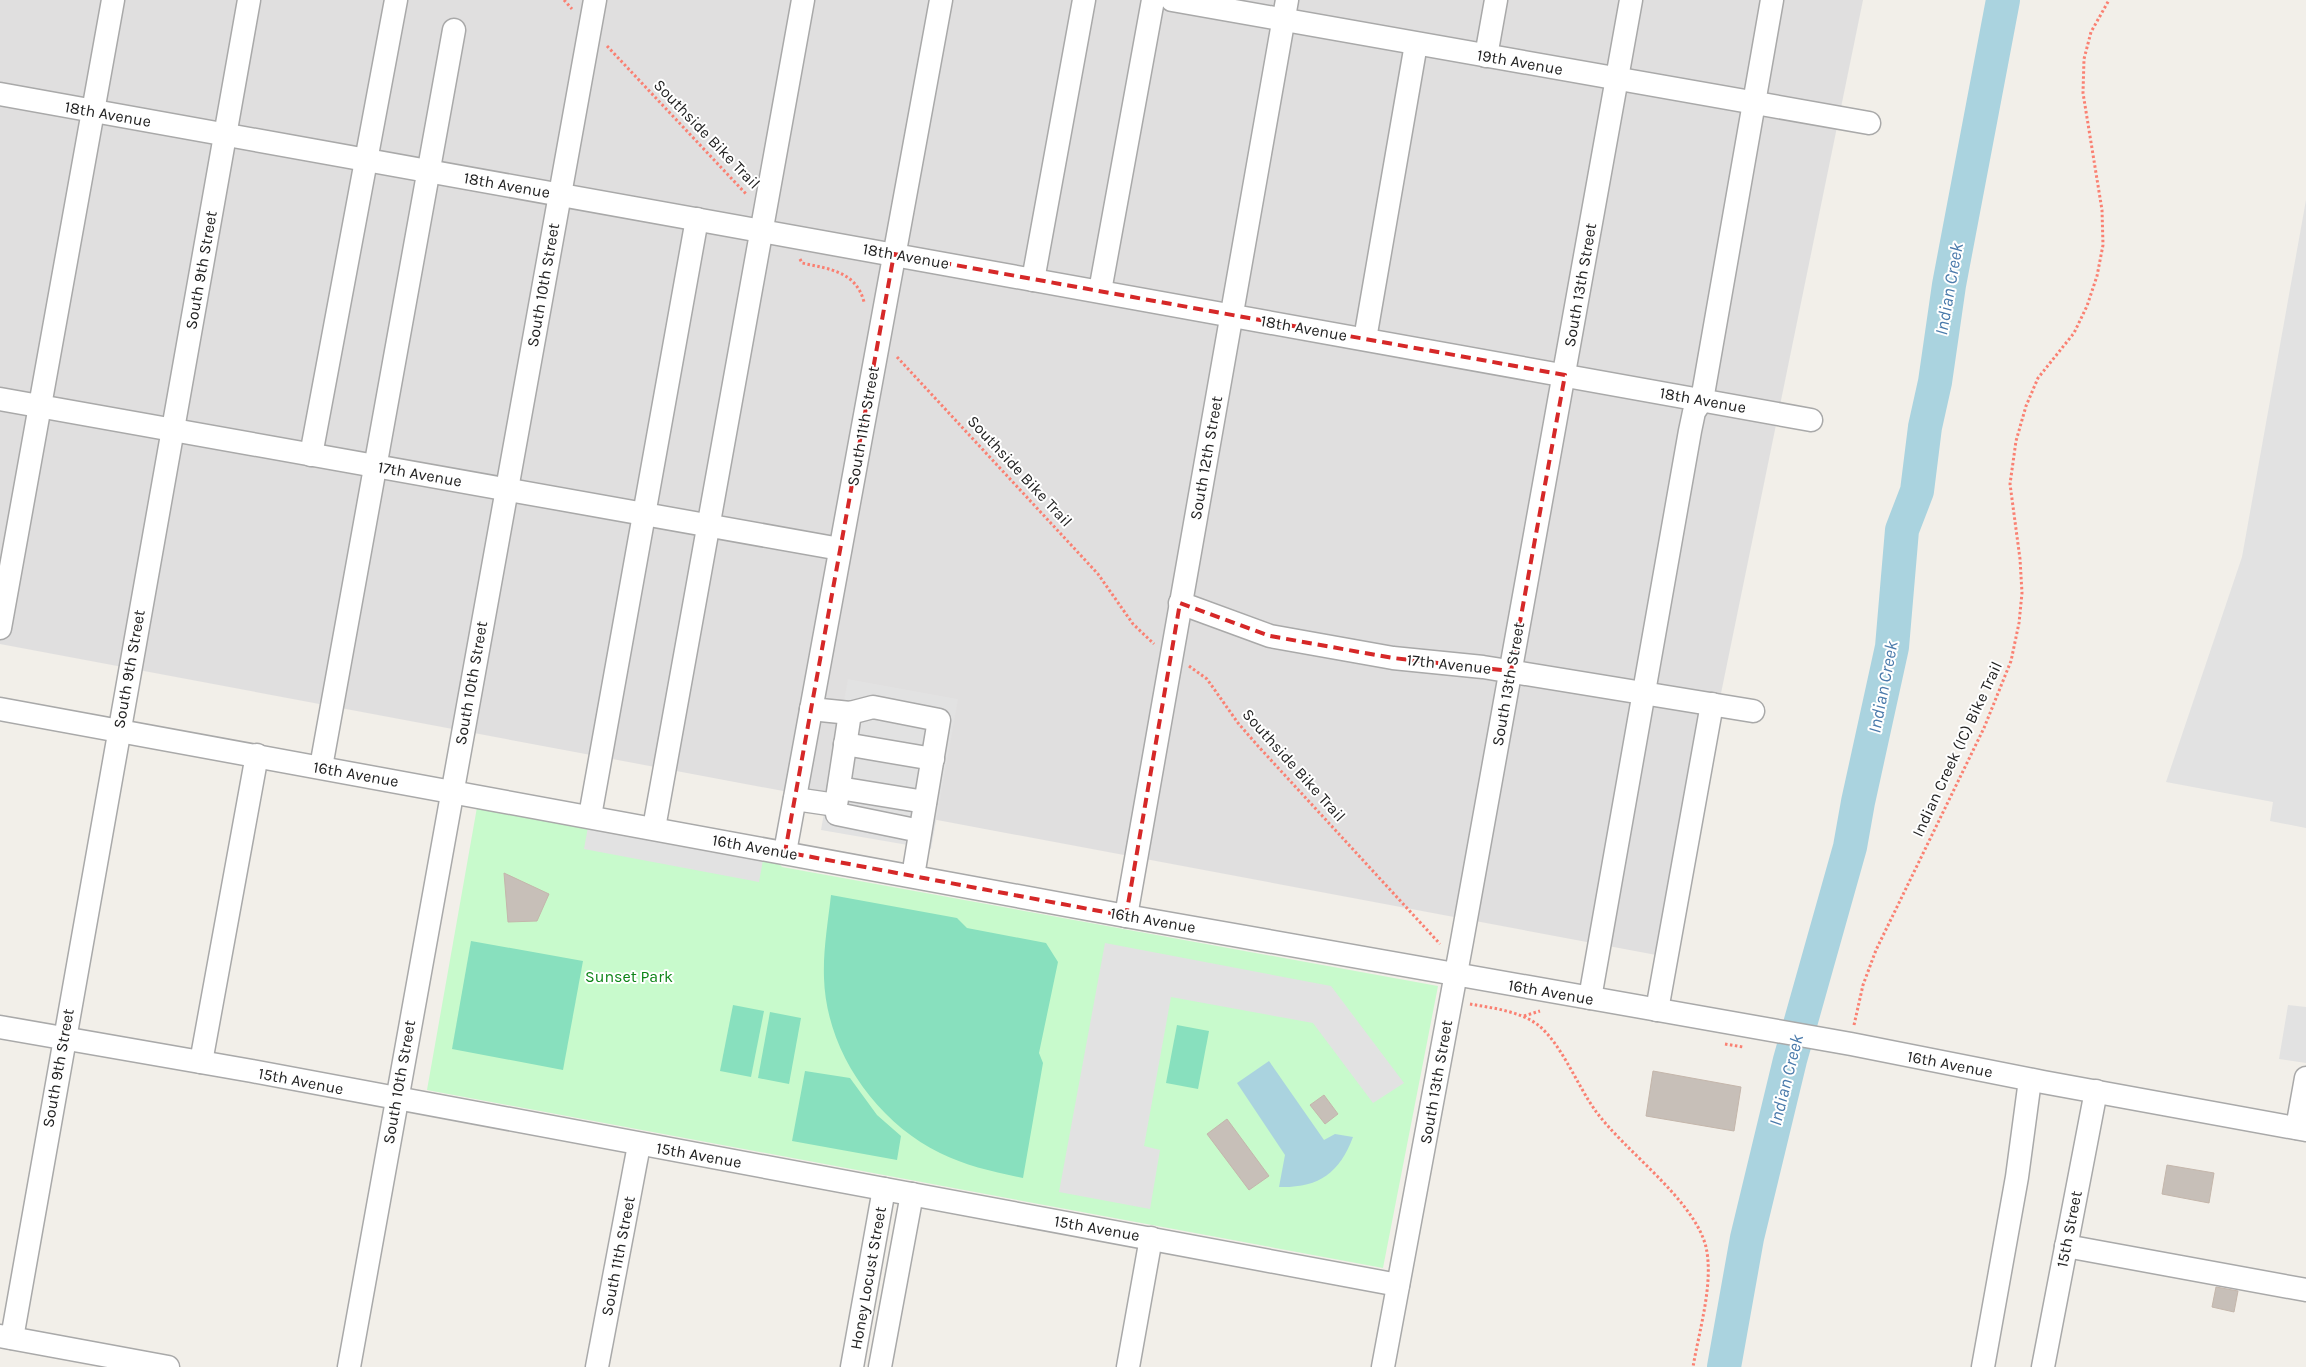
<svg xmlns="http://www.w3.org/2000/svg" width="2306" height="1367" viewBox="0 0 2306 1367" font-family="Karla,sans-serif">
  <style>
    .residential { fill: #e0dfdf }
    .park { fill: #c8facc }
    .pitch { fill: #88e0be }
    .parking { fill: #e2e2e2 }
    .water { fill: #aad3df }
    .lines { fill: none; stroke-linecap: round; stroke-linejoin: round }
    .river { stroke: #aad3df; stroke-width: 34 }
    .building { fill: #c7bfb8; stroke: #c4b6ab }
    .minor-casing { stroke: #a9a9a9; stroke-width: 25 }
    .path { stroke: #fa8072; stroke-width: 3; stroke-dasharray: 2.5 2.5; stroke-linecap: butt }
    .minor { stroke: #fff; stroke-width: 22 }
    .marked { fill: none; stroke: #d62828; stroke-width: 4; stroke-dasharray: 10 6; stroke-linejoin: round }
    .labels { text-anchor: middle; dominant-baseline: central; stroke-width: 4; stroke-linejoin: round; paint-order: stroke }
    .street-label { font-size: 16px; fill: #222; stroke: #fff }
    .park-label { font-size: 16px; fill: #0c8416; stroke: #fff }
    .water-label { font-size: 18px; font-style: italic; fill: #4a7aab; stroke: #fff }
  </style>
  <rect width="100%" height="100%" fill="#f2efe9"/>
  <!-- residential -->
  <polygon class="residential" points="0,0 1863,0 1667,957 0,644"/>
  <!-- park -->
  <polygon class="park" points="479,796 765,849 782,867 1438,986 1383,1268 427,1090"/>
  <!-- pitch -->
  <g class="pitch">
    <path d="M831,895L957,918L967,928L1046,943L1058,962L1039,1053L1043,1063L1023,1178C994,1172 966,1166 940,1153C875,1121 826,1050 824,978C823,950 828,922 831,895Z"/>
    <polygon points="471,941 583,961 563,1070 452,1049"/>
    <polygon points="733,1005 764,1011 751,1077 720,1071"/>
    <polygon points="770,1012 801,1018 789,1084 758,1078"/>
    <polygon points="1177,1025 1209,1031 1198,1089 1166,1083"/>
    <polygon points="805,1071 850,1078 877,1115 901,1136 897,1160 792,1141"/>
  </g>
  <!-- parking -->
  <g class="parking">
    <polygon points="2306,200 2306,828 2270,821 2273,802 2166,782 2242,557"/>
    <polygon points="848,679 958,699 931,849 821,830"/>
    <polygon points="590,816 765,849 759,882 584,849"/>
    <polygon points="1105,943 1331,986 1404,1083 1373,1103 1313,1023 1171,997 1144,1146 1160,1150 1150,1209 1059,1192"/>
    <polygon points="2288,1005 2306,1007 2306,1063 2279,1059"/>
  </g>
  <!-- water -->
  <path class="water" d="M1269,1061L1324,1140L1335,1134L1353,1137C1339,1174 1318,1188 1279,1187L1285,1155L1237,1083Z"/>
  <g class="lines">
    <!-- river -->
    <polyline class="river" points="1724,1367 1747,1238 1790,1060 1850,847 1858,802 1892,647 1902,530 1917,491 1925,427 1935,382 1949,285 2003,0"/>
  </g>
  <!-- building -->
  <g class="building">
    <polygon points="504,873 549,894 537,921 508,922"/>
    <polygon points="1653,1071 1741,1087 1734,1131 1646,1116"/>
    <polygon points="1324,1095 1338,1114 1325,1124 1310,1105"/>
    <polygon points="1227,1119 1269,1176 1249,1190 1207,1134"/>
    <polygon points="2167,1165 2214,1173 2209,1203 2162,1194"/>
    <polygon points="2216,1287 2238,1291 2234,1312 2212,1307"/>
  </g>
  <g class="lines">
    <defs>
      <g id="minor">
        <polyline points="1172,0 1869,123"/>
        <polyline points="1486,56 1496,0"/>
        <polyline points="0,94 1811,420"/>
        <polyline points="1033,280 1084,0"/>
        <polyline points="1100,291 1153,0"/>
        <polyline points="1365,339 1416,44"/>
        <polyline points="0,399 840,549"/>
        <polyline points="311,455 396,0"/>
        <polyline points="1180,603 1270,636 1393,658 1483,667 1753,711"/>
        <polyline points="0,628 113,0"/>
        <polyline points="0,709 1126,916 1851,1044 2043,1082 2306,1130"/>
        <polyline points="811,709 850,713 873,707 939,720 913,876"/>
        <polyline points="845,744 933,759"/>
        <polyline points="321,767 454,30"/>
        <polyline points="839,788 925,802"/>
        <polyline points="795,799 836,805 850,713"/>
        <polyline points="836,805 837,814 920,831"/>
        <polyline points="590,816 697,219"/>
        <polyline points="654,828 803,0"/>
        <polyline points="785,852 941,0"/>
        <polyline points="1126,916 1287,0"/>
        <polyline points="1590,998 1690,431 1694,412 1702,400 1772,0"/>
        <polyline points="1657,1010 1712,704"/>
        <polyline points="0,1027 252,1071 1398,1285"/>
        <polyline points="201,1062 257,755"/>
        <polyline points="2297,1128 2306,1078"/>
        <polyline points="2066,1246 2306,1290"/>
        <polyline points="0,1336 168,1367"/>
        <polyline points="12,1338 249,0"/>
        <polyline points="349,1367 595,0"/>
        <polyline points="597,1367 639,1145"/>
        <polyline points="852,1367 884,1189"/>
        <polyline points="880,1367 912,1194"/>
        <polyline points="1128,1367 1151,1238"/>
        <polyline points="1383,1367 1462,941 1631,0"/>
        <polyline points="1983,1367 2017,1177 2030,1080"/>
        <polyline points="2043,1367 2096,1091"/>
      </g>
    </defs>
    <!-- minor casing -->
    <use href="#minor" class="minor-casing"/>
    <!-- path -->
    <g class="path">
      <polyline points="564,0 572,9"/>
      <polyline points="607,46 747,195"/>
      <path d="M800,259L802,263C829,269 856,271 864,302"/>
      <polyline points="897,357 1098,574 1133,624 1154,644"/>
      <polyline points="1189,666 1207,679 1238,723 1258,746 1440,944"/>
      <path d="M1470,1004C1492,1008 1520,1011 1538,1025C1561,1043 1577,1085 1595,1110C1624,1151 1694,1199 1706,1247C1714,1283 1699,1331 1693,1367"/>
      <polyline points="1524,1016 1540,1011"/>
      <polyline points="1854,1025 1863,985 1876,950 1984,728 2011,661 2019,623 2022,593 2020,559 2010,484 2016,441 2026,406 2038,378 2074,333 2087,306 2097,276 2103,245 2102,210 2083,93 2084,59 2091,32 2109,0"/>
      <polyline points="1725,1044 1743,1047"/>
    </g>
    <!-- minor -->
    <use href="#minor" class="minor"/>
  </g>
  <!-- marked area -->
  <path class="marked" d="M894,254L1565,375L1511,671L1393,658L1270,636L1180,603L1126,916L785,852Z"/>
  <g class="labels">
    <!-- street labels -->
    <g class="street-label">
      <text transform="translate(1520 62) rotate(10)">19th Avenue</text>
      <text transform="translate(108 114) rotate(10)">18th Avenue</text>
      <text transform="translate(707 134) rotate(46)">Southside Bike Trail</text>
      <text transform="translate(507 185) rotate(10)">18th Avenue</text>
      <text transform="translate(906 256) rotate(10)">18th Avenue</text>
      <text transform="translate(201 270) rotate(-80)">South 9th Street</text>
      <text transform="translate(543 285) rotate(-80)">South 10th Street</text>
      <text transform="translate(1580 285) rotate(-80)">South 13th Street</text>
      <text transform="translate(1304 328) rotate(10)">18th Avenue</text>
      <text transform="translate(1703 400) rotate(10)">18th Avenue</text>
      <text transform="translate(863 426) rotate(-80)">South 11th Street</text>
      <text transform="translate(1206 458) rotate(-80)">South 12th Street</text>
      <text transform="translate(1020 471) rotate(47)">Southside Bike Trail</text>
      <text transform="translate(420 474) rotate(10)">17th Avenue</text>
      <text transform="translate(1449 664) rotate(6)">17th Avenue</text>
      <text transform="translate(129 669) rotate(-80)">South 9th Street</text>
      <text transform="translate(471 683) rotate(-80)">South 10th Street</text>
      <text transform="translate(1508 684) rotate(-80)">South 13th Street</text>
      <text transform="translate(1957 749) rotate(-65)">Indian Creek (IC) Bike Trail</text>
      <text transform="translate(1294 765) rotate(48)">Southside Bike Trail</text>
      <text transform="translate(356 774) rotate(10)">16th Avenue</text>
      <text transform="translate(755 847) rotate(10)">16th Avenue</text>
      <text transform="translate(1153 920) rotate(10)">16th Avenue</text>
      <text transform="translate(1551 992) rotate(10)">16th Avenue</text>
      <text transform="translate(1950 1064) rotate(11)">16th Avenue</text>
      <text transform="translate(58 1068) rotate(-80)">South 9th Street</text>
      <text transform="translate(301 1081) rotate(11)">15th Avenue</text>
      <text transform="translate(399 1082) rotate(-80)">South 10th Street</text>
      <text transform="translate(1436 1082) rotate(-80)">South 13th Street</text>
      <text transform="translate(699 1155) rotate(10)">15th Avenue</text>
      <text transform="translate(1097 1228) rotate(10)">15th Avenue</text>
      <text transform="translate(2069 1229) rotate(-79)">15th Street</text>
      <text transform="translate(618 1256) rotate(-79)">South 11th Street</text>
      <text transform="translate(868 1278) rotate(-80)">Honey Locust Street</text>
    </g>
    <!-- park labels -->
    <g class="park-label">
      <text x="629" y="976">Sunset Park</text>
    </g>
    <!-- water labels -->
    <g class="water-label">
      <text transform="translate(1949 289) rotate(-80)">Indian Creek</text>
      <text transform="translate(1883 687) rotate(-79)">Indian Creek</text>
      <text transform="translate(1786 1080) rotate(-76)">Indian Creek</text>
    </g>
  </g>
</svg>
